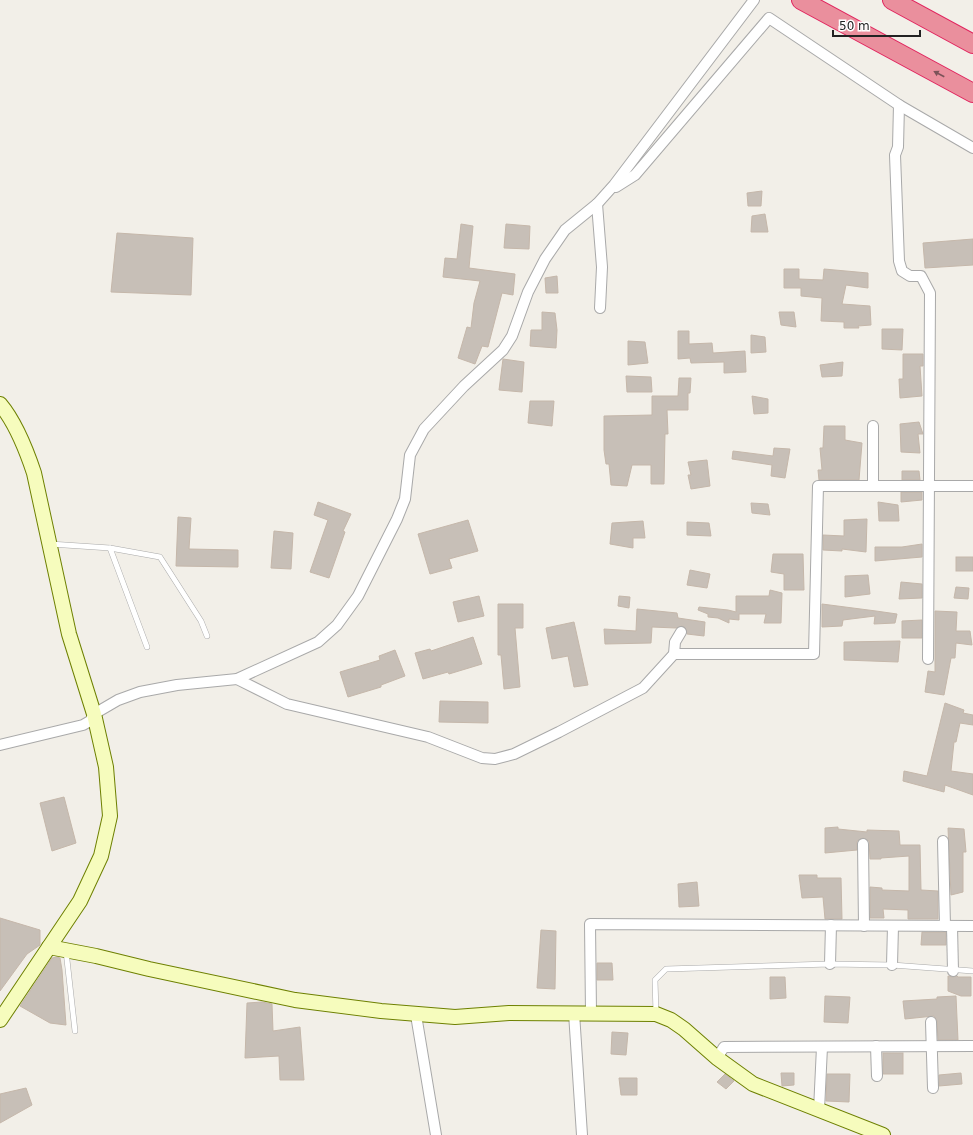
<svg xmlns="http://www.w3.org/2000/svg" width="973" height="1135" viewBox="0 0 973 1135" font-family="'DejaVu Sans',sans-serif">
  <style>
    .building { fill: #c7bfb7; stroke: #c5b7aa }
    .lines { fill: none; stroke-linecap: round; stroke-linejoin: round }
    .lane-casing { stroke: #a9a9a9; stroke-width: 6 }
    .street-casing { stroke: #a9a9a9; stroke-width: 12 }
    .secondary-casing { stroke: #6e8002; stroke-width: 16 }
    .highway-casing { stroke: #e1245e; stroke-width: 20 }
    .lane { stroke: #fff; stroke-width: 5 }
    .street { stroke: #fff; stroke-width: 10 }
    .secondary { stroke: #f6fcbd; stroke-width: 14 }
    .highway { stroke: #ea8f9d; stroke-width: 18 }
    .oneway { fill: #7c5359 }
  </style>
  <rect width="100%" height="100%" fill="#f2efe8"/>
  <!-- building -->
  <g class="building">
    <polygon points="762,191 761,206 748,206 747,193"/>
    <polygon points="765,214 768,232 751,232 752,216"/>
    <polygon points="461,224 473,226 469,268 515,274 513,295 502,293 488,347 482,346 475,364 458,358 467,327 471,328 474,303 480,281 443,277 445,258 457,259"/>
    <polygon points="506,224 530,226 529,249 504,248"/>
    <polygon points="117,233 193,238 191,295 111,292"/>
    <polygon points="973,239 973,265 925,268 923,243"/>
    <polygon points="784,269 799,269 799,279 823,280 824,269 868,273 868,288 846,285 842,304 870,306 871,325 858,326 859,328 844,328 844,322 821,321 822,298 801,296 801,288 784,288"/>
    <polygon points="557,276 558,293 546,293 545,278"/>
    <polygon points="542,312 555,313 557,330 556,348 530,346 531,330 542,330"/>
    <polygon points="779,312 794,312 796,327 781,325"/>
    <polygon points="882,329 903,329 902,350 882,349"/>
    <polygon points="678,331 689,331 689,344 712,343 713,353 745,351 746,372 724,373 724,362 691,363 690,358 678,359"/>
    <polygon points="751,335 765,337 766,352 751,353"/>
    <polygon points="628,341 645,342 648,363 628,365"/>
    <polygon points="903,354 923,354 923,366 920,366 922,396 900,398 899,379 903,379"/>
    <polygon points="503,359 524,362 522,392 499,390"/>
    <polygon points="843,362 842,376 822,377 820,365"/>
    <polygon points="626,376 651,377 652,392 627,392"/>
    <polygon points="679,378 691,378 690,393 688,393 688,410 667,410 668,434 665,434 664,484 651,484 651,465 632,465 627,486 611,485 609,464 606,464 604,450 604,416 652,415 652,396 678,396"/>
    <polygon points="752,396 768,399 768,413 754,414"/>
    <polygon points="530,401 554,401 552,426 528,423"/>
    <polygon points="919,422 923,434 918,434 920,453 901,452 900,424"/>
    <polygon points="824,426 845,426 845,440 862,443 859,480 819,480 818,470 822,470 820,448 823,448"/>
    <polygon points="774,448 790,449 785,478 771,476 772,465 732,459 733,451 773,456"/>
    <polygon points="707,460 710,486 691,489 688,475 691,475 688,462"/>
    <polygon points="902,471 919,471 920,480 902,480"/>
    <polygon points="901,492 922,492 922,500 901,502"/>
    <polygon points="318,502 351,514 343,531 345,532 329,578 310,572 328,520 314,515"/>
    <polygon points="878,502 898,505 899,521 879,521"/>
    <polygon points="751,503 768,504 770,515 752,513"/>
    <polygon points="178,517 191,518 189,549 238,550 238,567 176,566"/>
    <polygon points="867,519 866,552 842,549 842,551 823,550 823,535 844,536 844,520"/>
    <polygon points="468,520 478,551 449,559 452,568 430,574 418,534"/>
    <polygon points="643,521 645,538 633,538 633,548 610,544 612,523"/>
    <polygon points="687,522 709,523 711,536 687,535"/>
    <polygon points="274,531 293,533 291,569 271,568"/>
    <polygon points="922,544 922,557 875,561 875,547 902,547"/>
    <polygon points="773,554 803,554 804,590 784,590 784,574 771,572"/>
    <rect x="956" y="557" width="17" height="14"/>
    <polygon points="690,570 710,574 707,588 687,585"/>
    <polygon points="868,575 870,594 845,597 845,576"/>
    <polygon points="901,582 922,584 922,598 899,599"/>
    <polygon points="956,587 969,588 968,599 954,598"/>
    <polygon points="770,590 782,593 781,623 764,623 766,614 739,614 739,620 729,619 729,623 718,618 708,617 708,614 698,610 699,607 728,610 736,612 736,596 769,596"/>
    <polygon points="479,596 484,616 458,622 453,602"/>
    <polygon points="619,596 630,597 629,608 618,606"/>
    <polygon points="498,604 523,604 523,628 515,628 520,687 504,689 501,655 498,655"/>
    <polygon points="822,604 876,611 897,614 895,623 874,624 875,616 843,620 842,626 822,627"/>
    <polygon points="637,609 677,613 678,618 705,622 704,636 687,634 686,629 682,626 676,628 652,627 651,643 605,644 604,629 636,631"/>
    <polygon points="935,611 957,612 956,631 970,631 972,645 956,643 955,658 951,658 944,695 925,692 928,671 935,672"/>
    <polygon points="922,620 922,638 902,638 902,621"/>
    <polygon points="574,622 588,685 574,687 568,656 552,659 546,628"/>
    <polygon points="473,637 482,664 449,674 448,672 423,679 415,653 430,649 431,651"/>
    <polygon points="900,641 898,662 844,660 844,642"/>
    <polygon points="395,650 405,676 381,685 381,687 348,697 340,672 380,660 379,656"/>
    <polygon points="440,701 488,702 488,723 439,722"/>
    <polygon points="945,703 964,710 963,713 973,715 973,725 960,723 956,742 954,742 951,771 973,774 973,795 945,785 944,792 903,781 904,771 927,776"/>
    <polygon points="64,797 76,843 52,851 40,803"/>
    <polygon points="838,827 838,829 867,832 867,830 899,831 900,845 920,845 921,890 938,891 938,919 908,919 908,910 883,909 884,918 870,918 870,887 882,888 882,890 909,891 909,856 881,858 881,859 870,859 869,841 863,838 857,841 857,850 825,853 825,828"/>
    <polygon points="948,828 964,829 966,852 963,852 963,892 951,895"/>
    <polygon points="799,875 817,875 817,878 841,878 842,919 825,919 823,897 802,898"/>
    <polygon points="697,882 699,906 679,907 678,884"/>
    <polygon points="0,918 40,930 40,945 27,954 0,991"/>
    <polygon points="541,930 556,931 555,989 537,988"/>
    <polygon points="922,932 946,932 946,945 921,945"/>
    <polygon points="57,957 60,958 62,970 66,1025 50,1023 20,1006 52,958"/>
    <polygon points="597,963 612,963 613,980 597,980"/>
    <polygon points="948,976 953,977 957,976 958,977 971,977 971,996 961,996 948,991"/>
    <polygon points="770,977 785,977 786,998 770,999"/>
    <polygon points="825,996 850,997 848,1023 824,1022"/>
    <polygon points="956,996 958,1040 938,1040 937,1021 934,1016 905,1019 903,1001 937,999 937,997"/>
    <polygon points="262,1002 272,1004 273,1031 300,1027 304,1080 280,1080 279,1056 245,1058 247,1003"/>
    <polygon points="612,1032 628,1033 626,1055 611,1054"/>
    <rect x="883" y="1053" width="20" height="21"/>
    <polygon points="781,1073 794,1073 794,1085 782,1086"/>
    <polygon points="961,1073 962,1084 939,1086 939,1075"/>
    <polygon points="725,1074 734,1081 726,1089 717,1082"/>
    <polygon points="827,1074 850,1074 849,1102 826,1101"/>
    <polygon points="619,1078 637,1078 637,1095 621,1095"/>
    <polygon points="26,1088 32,1105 0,1123 0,1094"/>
  </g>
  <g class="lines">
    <defs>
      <g id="lane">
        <polyline points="50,544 110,548 160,557 201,621 207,636"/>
        <polyline points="110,548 147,647"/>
        <polyline points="66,951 75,1031"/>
        <polyline points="656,1013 655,980 666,969 830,964 892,965 973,971"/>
      </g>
      <g id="street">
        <polyline points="899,105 898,147 895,155 899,261 902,271 910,276 921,276 930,293 928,659"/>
        <polyline points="616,187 635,175 769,18 899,105 973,148"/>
        <polyline points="597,204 602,267 600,308"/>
        <polyline points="873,485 873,426"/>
        <polyline points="674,654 814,654 818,486 973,486"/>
        <polyline points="237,679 287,704 428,737 482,758 495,759 514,754 559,732 643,688 674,654 675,642 681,632"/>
        <polyline points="0,745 83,725 90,721 94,714 118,700 140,692 177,685 237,679 318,642 337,625 358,596 397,519 405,499 410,455 424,429 464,386 503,350 512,336 528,292 545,259 565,230 597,204 614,185 754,0"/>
        <polyline points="943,841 945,926"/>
        <polyline points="863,844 864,926"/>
        <polyline points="952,926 953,971"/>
        <polyline points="830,964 831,925"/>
        <polyline points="892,965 893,926"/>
        <polyline points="574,1013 582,1135"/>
        <polyline points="591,1013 590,924 973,926"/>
        <polyline points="416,1015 436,1135"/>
        <polyline points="931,1022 933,1088"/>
        <polyline points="876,1046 877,1076"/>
        <polyline points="717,1058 724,1047 973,1046"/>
        <polyline points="819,1110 822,1047"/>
      </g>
      <g id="secondary">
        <path d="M0,404C16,423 26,449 34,473L69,634L94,714L106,767L110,816L101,856L80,901L0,1020"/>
        <polyline points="49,947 96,956 149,969 295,1000 381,1011 455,1017 509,1013 656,1014 671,1020 684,1029 717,1058 753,1084 883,1135"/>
      </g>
      <g id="highway">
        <polyline points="801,0 973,93"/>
        <polyline points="892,0 973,44"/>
      </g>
    </defs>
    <!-- lane casing -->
    <use href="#lane" class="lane-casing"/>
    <!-- street casing -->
    <use href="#street" class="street-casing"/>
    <!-- secondary casing -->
    <use href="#secondary" class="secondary-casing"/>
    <!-- highway casing -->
    <use href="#highway" class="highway-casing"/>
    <!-- lane -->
    <use href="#lane" class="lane"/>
    <!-- street -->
    <use href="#street" class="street"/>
    <!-- secondary -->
    <use href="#secondary" class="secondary"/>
    <!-- highway -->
    <use href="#highway" class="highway"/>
  </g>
  <!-- one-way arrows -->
  <defs><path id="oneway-solid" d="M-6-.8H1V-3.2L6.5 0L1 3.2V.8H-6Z"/></defs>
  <use class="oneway" href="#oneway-solid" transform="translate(939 74) rotate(-152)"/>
  <!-- scale -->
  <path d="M833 30v6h87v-6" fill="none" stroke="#222222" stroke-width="2"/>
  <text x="839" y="30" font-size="12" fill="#222222" stroke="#ffffff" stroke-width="3" paint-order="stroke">50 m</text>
</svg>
